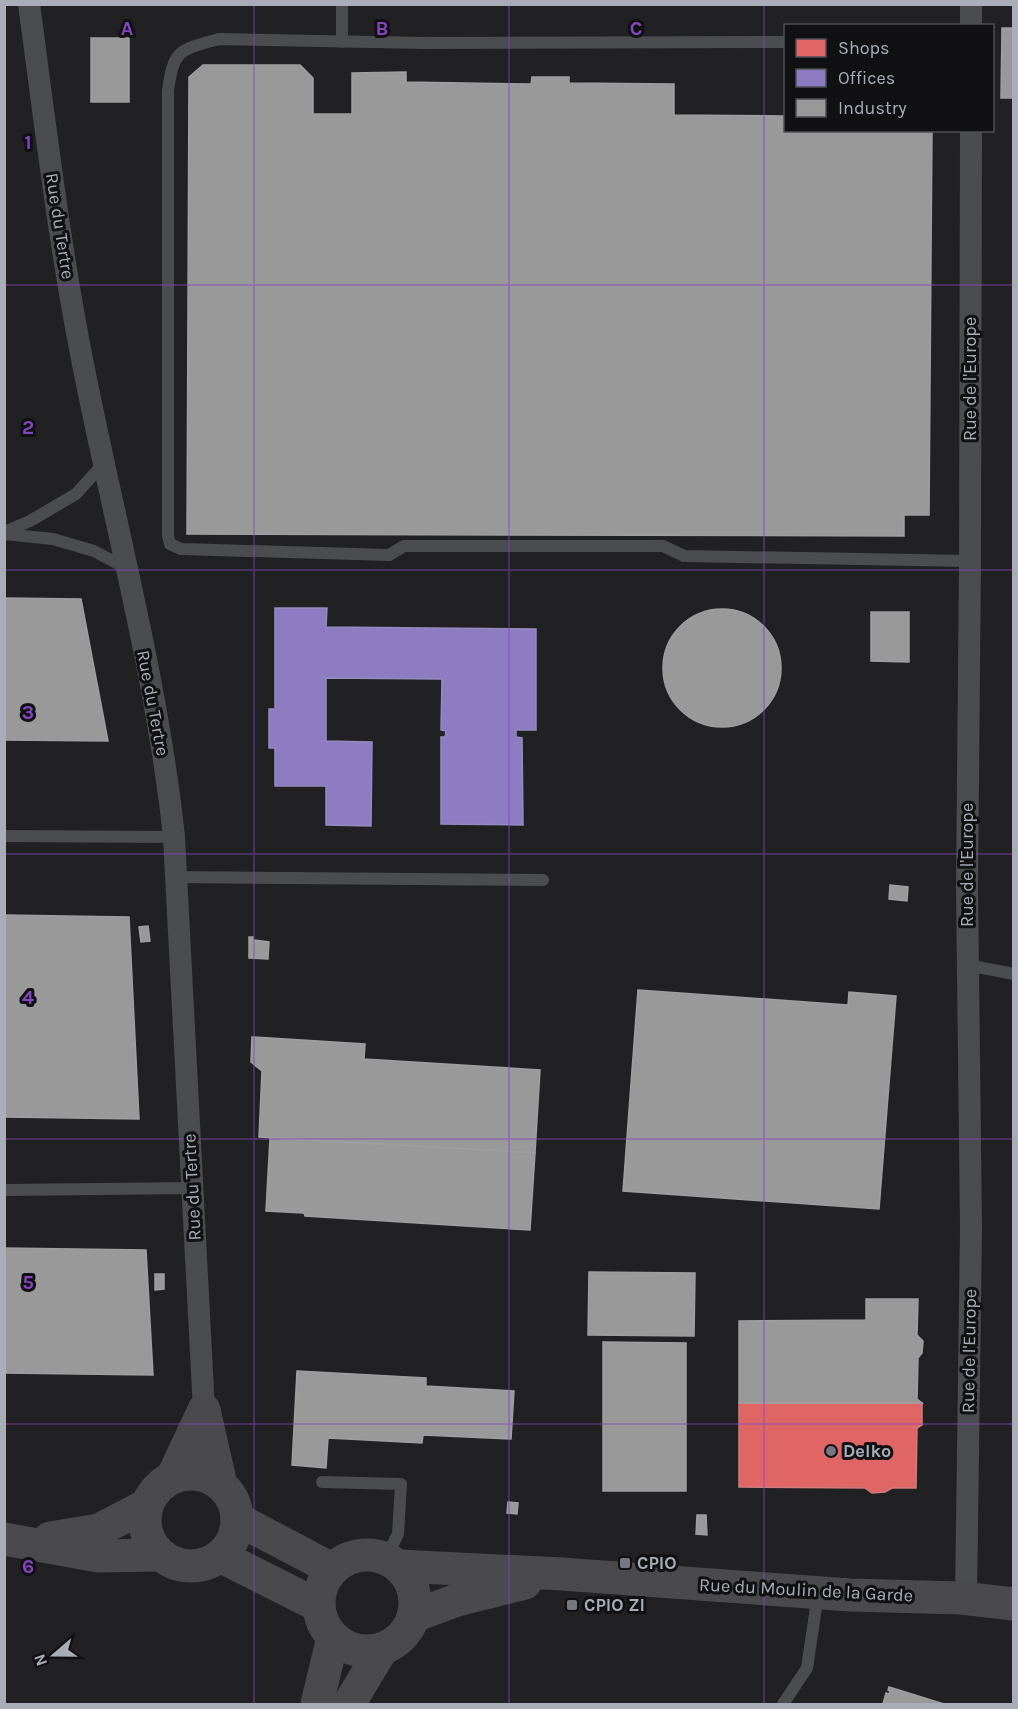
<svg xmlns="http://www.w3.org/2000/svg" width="1018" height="1709" viewBox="0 0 1018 1709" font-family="Karla,sans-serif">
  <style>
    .built { fill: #212123; fill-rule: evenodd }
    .shops { fill: #e06666; stroke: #cf7b7f; stroke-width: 1.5 }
    .offices { fill: #8e7cc3; stroke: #968bc0; stroke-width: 1.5 }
    .industry { fill: #999; stroke: #9e9fa2; stroke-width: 1.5 }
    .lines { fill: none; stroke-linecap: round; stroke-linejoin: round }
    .lane { stroke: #4b4c50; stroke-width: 12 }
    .street { stroke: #4b4c50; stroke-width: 22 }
    .secondary { stroke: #4a4a4e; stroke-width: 33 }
    .grid { fill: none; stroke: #8446be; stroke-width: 1.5; stroke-opacity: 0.55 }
    .poi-dot { fill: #757880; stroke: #111113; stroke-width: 2 }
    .labels { text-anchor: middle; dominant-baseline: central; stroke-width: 6; stroke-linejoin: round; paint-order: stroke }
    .street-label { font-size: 18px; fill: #a8adb8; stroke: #111113 }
    .poi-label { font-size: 18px; font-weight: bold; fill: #a8adb8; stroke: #111113; text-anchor: start }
    .grid-label { font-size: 20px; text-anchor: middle; font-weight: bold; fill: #8446be; stroke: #111113; stroke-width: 6; stroke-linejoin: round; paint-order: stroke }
  </style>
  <rect width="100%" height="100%" fill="#171717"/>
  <!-- built -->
  <path class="built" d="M5,5H1013V1704H5ZM786,26H992V130H786Z"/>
  <!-- shops -->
  <polygon class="shops" points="739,1403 922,1403 922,1425 917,1428 916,1488 892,1488 885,1492 872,1493 865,1488 739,1487"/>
  <!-- offices -->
  <polygon class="offices" points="275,608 327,608 326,627 536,629 536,730 516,730 516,737 522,738 523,825 441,824 441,737 445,737 446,731 441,730 442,679 326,678 326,741 372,742 371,826 326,825 326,786 275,786 275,748 269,748 269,709 275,709"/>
  <!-- industry -->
  <g class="industry">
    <polygon points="1002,28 1014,28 1014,98 1001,98"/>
    <rect x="91" y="38" width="38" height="64"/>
    <polygon points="203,65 300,65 313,78 313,114 352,114 352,73 406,72 406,82 531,84 532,77 569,77 569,83 674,84 674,115 786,116 786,130 932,130 929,515 904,515 904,536 187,534 189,77"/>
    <polygon points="4,598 81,599 108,741 4,740"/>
    <circle cx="722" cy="668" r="59"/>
    <polygon points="871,612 909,612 909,662 871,661"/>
    <polygon points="890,885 908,887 907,901 889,899"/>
    <polygon points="4,915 129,917 139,1119 4,1117"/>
    <polygon points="148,926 150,941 141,942 139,927"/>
    <polygon points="249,937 253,937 253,940 269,942 268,959 249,958"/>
    <polygon points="638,990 848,1005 849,992 896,996 879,1209 623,1191"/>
    <polygon points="252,1037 365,1044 364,1059 540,1070 535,1153 259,1137 262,1071 251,1062"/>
    <polygon points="270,1138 535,1153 530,1230 305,1216 304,1213 266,1211"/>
    <polygon points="4,1248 146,1250 153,1375 4,1373"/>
    <polygon points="589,1272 695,1273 694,1336 588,1335"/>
    <polygon points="155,1274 164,1274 164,1289 155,1290"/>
    <polygon points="866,1299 918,1299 917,1335 923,1341 922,1353 918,1358 917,1399 922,1403 739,1403 739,1321 866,1320"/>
    <polygon points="603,1342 686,1343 686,1491 603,1491"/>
    <polygon points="297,1371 426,1378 426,1386 514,1391 511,1439 423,1435 422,1443 328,1438 326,1468 292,1465"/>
    <polygon points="508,1502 518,1503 517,1514 507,1513"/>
    <polygon points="697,1515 706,1515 707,1535 696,1534"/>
    <polygon points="889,1687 944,1704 883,1704 886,1693 889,1694 890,1691 888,1690"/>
  </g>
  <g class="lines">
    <!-- lane -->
    <g class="lane">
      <polyline points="342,42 342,4"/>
      <path d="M786,42L425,43L219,39C180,50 173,49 168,91V536L170,544L181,549L389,555L404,546H663L684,556L970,561"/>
      <polyline points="4,532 30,521 76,494 104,463"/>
      <polyline points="4,534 53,539 94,551 126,568"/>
      <polyline points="4,836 174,837"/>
      <polyline points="176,877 543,880"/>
      <polyline points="967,965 1014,974"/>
      <polyline points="4,1190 192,1188"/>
      <polyline points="322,1482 401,1484 398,1534 386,1558"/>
      <polyline points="783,1704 807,1668 818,1594"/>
    </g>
    <!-- street -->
    <g class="street">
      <path d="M29,4C45,123 59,242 82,359C113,518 157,676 174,837L204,1410"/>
      <polyline points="971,26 971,4"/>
      <polyline points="966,1600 971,1228 967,887 970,561 971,130"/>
    </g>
    <!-- secondary -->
    <g class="secondary">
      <polyline points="204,1410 221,1485"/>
      <circle cx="191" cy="1520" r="46"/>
      <polyline points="172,1478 204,1410"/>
      <polyline points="237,1519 332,1569"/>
      <polyline points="50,1538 99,1530 147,1505"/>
      <polyline points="4,1539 98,1556 161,1555"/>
      <circle cx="367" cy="1603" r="48"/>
      <polyline points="220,1556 319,1606"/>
      <polyline points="399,1566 562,1574 850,1595 961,1598 1014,1604"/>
      <polyline points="414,1616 457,1600 525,1583"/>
      <polyline points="317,1704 333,1637"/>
      <polyline points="349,1704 382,1649"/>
    </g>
  </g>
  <!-- grid -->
  <path class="grid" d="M254,4V1704M509,4V1704M764,4V1704M4,285H1014M4,570H1014M4,854H1014M4,1139H1014M4,1424H1014"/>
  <!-- markers -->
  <g class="poi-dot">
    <circle cx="831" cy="1451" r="6"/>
    <rect x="619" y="1557" width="12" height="12" rx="3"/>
    <rect x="566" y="1599" width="12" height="12" rx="3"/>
  </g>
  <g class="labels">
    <!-- street labels -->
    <g class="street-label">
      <text transform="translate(60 226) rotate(81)">Rue du Tertre</text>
      <text transform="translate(970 379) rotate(-90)">Rue de l'Europe</text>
      <text transform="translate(153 703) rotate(79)">Rue du Tertre</text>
      <text transform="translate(967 865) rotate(-90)">Rue de l'Europe</text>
      <text transform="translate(192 1187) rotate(-93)">Rue du Tertre</text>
      <text transform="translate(969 1351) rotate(-89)">Rue de l'Europe</text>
      <text transform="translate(806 1590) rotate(3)">Rue du Moulin de la Garde</text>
    </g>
    <!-- poi labels -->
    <g class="poi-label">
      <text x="843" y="1451">Delko</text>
      <text x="637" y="1563">CPIO</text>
      <text x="584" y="1605">CPIO ZI</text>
    </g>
  </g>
  <g class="grid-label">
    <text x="127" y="35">A</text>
    <text x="382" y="35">B</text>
    <text x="636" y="35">C</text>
    <text x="28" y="149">1</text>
    <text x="28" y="434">2</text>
    <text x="28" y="719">3</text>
    <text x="28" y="1004">4</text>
    <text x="28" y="1289">5</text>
    <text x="28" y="1573">6</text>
  </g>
  <!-- border -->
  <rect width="1018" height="1709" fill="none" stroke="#a8adb8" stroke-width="12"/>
  <!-- legend -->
  <rect x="784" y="24" width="210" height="108" fill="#111113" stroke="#4d4f55" stroke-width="1.5"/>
  <rect x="796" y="39" width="30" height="18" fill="#e06666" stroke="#4d4f55" stroke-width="1.5"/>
  <text x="838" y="54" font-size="18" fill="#a8adb8">Shops</text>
  <rect x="796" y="69" width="30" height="18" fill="#8e7cc3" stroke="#4d4f55" stroke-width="1.5"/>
  <text x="838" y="84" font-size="18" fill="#a8adb8">Offices</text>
  <rect x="796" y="99" width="30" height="18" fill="#999999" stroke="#4d4f55" stroke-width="1.5"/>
  <text x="838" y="114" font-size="18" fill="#a8adb8">Industry</text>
  <!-- north arrow -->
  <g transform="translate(54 1655) rotate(250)" stroke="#111113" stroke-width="4.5" paint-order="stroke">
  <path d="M0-4.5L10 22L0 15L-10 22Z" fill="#a8adb8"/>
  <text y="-9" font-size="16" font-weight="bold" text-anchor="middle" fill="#a8adb8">N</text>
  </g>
</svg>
